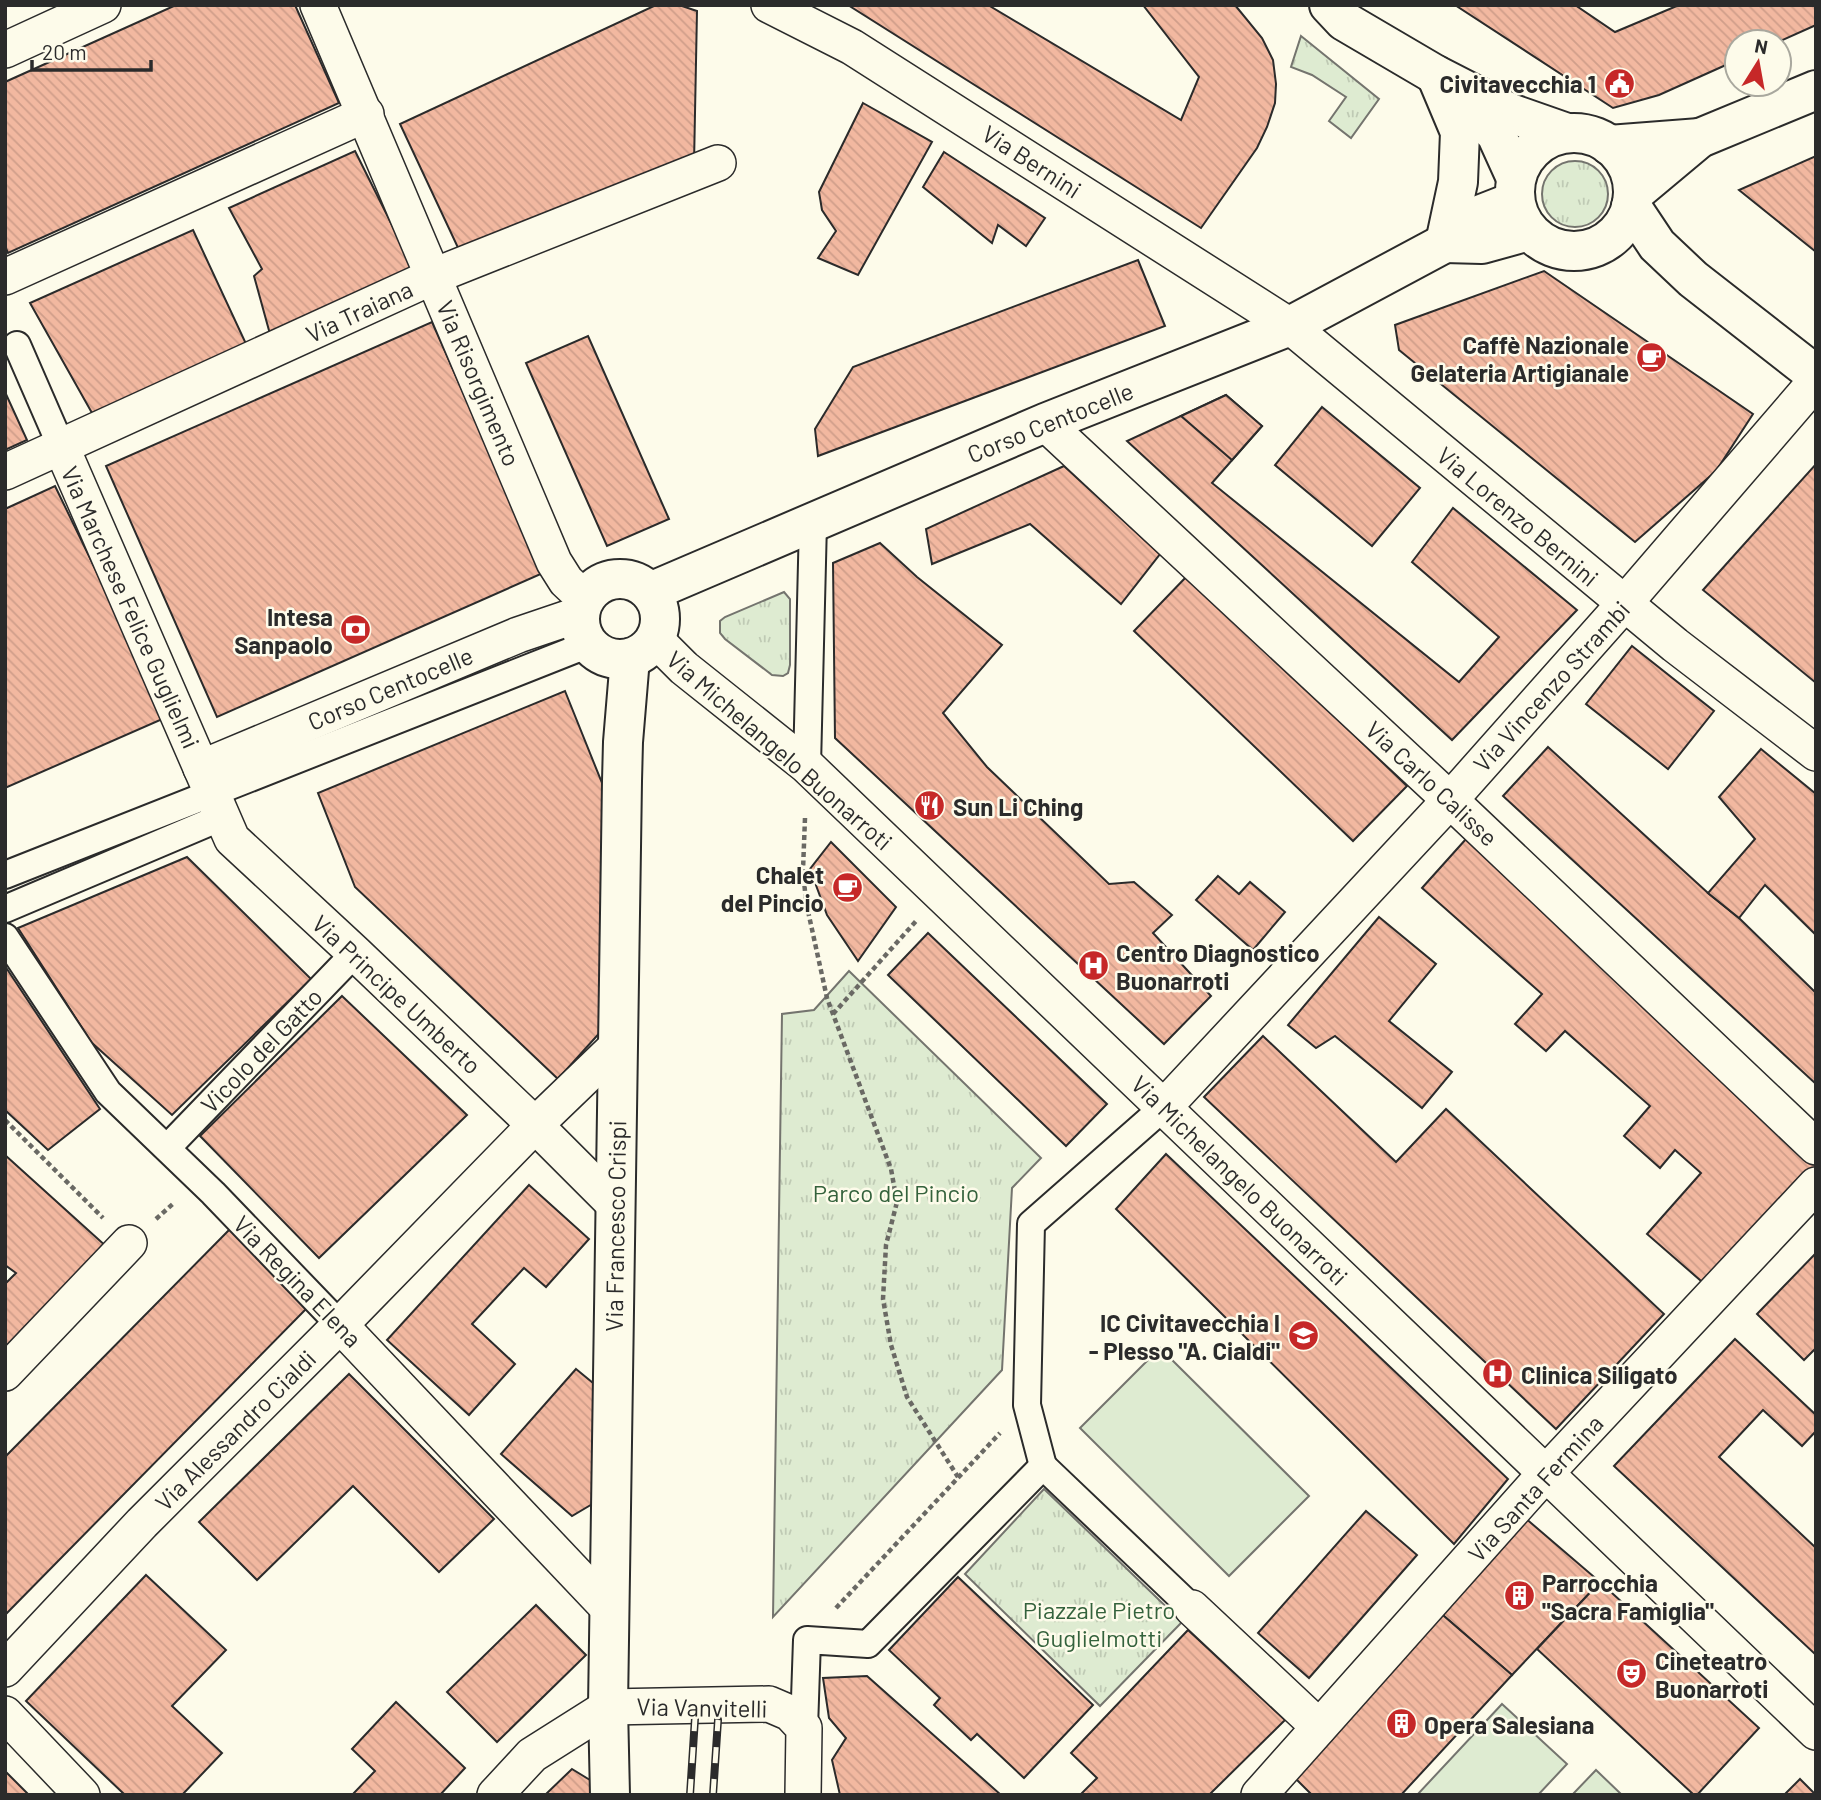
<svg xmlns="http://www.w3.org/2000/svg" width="1821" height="1800" viewBox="0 0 1821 1800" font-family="Barlow,sans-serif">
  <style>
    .grass { fill: url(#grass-tufts); stroke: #74746e; stroke-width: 2 }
    .pitch { fill: #deebd1; stroke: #74746e; stroke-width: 2 }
    .building { fill: url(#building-back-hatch); stroke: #2b2b2b; stroke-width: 2 }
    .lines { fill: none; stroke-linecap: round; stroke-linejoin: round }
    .pedestrian-casing { stroke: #2b2b2b; stroke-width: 30 }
    .minor-casing { stroke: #2b2b2b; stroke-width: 38 }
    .tertiary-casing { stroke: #2b2b2b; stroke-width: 42 }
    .secondary-casing { stroke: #2b2b2b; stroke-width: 42 }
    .path { stroke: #6a6964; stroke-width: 4.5; stroke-dasharray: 5 3.5; stroke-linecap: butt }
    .pedestrian { stroke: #fdfbea; stroke-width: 26 }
    .minor { stroke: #fdfbea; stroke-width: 35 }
    .tertiary { stroke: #fdfbea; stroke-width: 38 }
    .secondary { stroke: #fdfbea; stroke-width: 38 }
    .rail-casing { stroke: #2b2b2b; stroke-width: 8 }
    .rail { stroke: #fdfbea; stroke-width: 5; stroke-dasharray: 16; stroke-linecap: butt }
    .labels { text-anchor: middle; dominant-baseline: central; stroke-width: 5; stroke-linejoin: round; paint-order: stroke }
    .poi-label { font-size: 24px; font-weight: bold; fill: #2b2b2b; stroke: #fdfbea; text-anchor: start }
    .street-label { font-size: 24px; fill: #2b2b2b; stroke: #fdfbea }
    .park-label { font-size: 24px; fill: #34623c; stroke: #fdfbea }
  </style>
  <defs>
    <pattern id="grass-tufts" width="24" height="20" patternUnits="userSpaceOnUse" patternTransform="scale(1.75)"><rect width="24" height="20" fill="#deebd1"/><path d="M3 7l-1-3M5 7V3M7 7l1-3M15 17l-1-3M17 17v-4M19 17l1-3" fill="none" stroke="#bfcab4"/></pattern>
    <pattern id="building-back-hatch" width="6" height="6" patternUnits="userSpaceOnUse" patternTransform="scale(1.75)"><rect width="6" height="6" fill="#f2b8a0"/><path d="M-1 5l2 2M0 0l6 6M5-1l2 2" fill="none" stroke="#d09e8a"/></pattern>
  </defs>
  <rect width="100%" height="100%" fill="#fdfbea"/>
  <!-- grass -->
  <g class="grass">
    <polygon points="1301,36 1379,99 1351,138 1329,121 1346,97 1312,75 1291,67"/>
    <circle cx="1575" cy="194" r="33"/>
    <polygon points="784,592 790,599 790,665 788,673 783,676 772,675 725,639 720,633 720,621 725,617"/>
    <polygon points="849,971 1041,1158 1012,1188 1002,1370 773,1617 782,1014 814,1010"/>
    <polygon points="1044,1489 1182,1622 1100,1706 965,1574"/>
  </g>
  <!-- pitch -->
  <g class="pitch">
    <polygon points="1160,1348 1309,1496 1229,1576 1080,1428"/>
    <polygon points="1502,1704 1567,1764 1538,1795 1417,1795"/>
    <polygon points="1596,1770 1622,1795 1572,1795"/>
  </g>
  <!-- building -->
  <g class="building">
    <polygon points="176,5 295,5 339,103 8,253 5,246 5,82"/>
    <polygon points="656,5 679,5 697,11 694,164 460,252 400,124"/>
    <polygon points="848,5 988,5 1181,120 1199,77 1143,5 1235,5 1262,38 1273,60 1276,84 1275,103 1267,127 1257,148 1201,228"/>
    <polygon points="1455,5 1575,5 1615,32 1679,5 1816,5 1816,25 1778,42 1737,42 1737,60 1659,95 1613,108"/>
    <polygon points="863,103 932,142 858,275 818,258 836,231 822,210 819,192"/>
    <polygon points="355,151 413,267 270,334 254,276 262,269 229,208"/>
    <polygon points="944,152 1045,218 1026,246 998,225 992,243 923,187"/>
    <polygon points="1816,156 1816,252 1739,190"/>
    <polygon points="193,230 247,346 92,413 30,303"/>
    <polygon points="1138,260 1165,326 818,456 815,429 853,367"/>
    <polygon points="1544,271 1753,414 1716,471 1635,542 1399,350 1395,325"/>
    <polygon points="432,322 543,573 217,717 106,466"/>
    <polygon points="588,336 669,519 607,546 526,363"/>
    <polygon points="5,392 27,440 5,450"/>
    <polygon points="1226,395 1262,426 1212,483 1459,682 1499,637 1412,562 1453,508 1577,610 1452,740 1127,441"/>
    <polygon points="1226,395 1262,426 1232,460 1181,416"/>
    <polygon points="1322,407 1420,488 1372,546 1275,465"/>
    <polygon points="1816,464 1816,683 1703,590"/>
    <polygon points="1064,466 1160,554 1121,604 1030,524 932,564 926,529"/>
    <polygon points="55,486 167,717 5,788 5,509"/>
    <polygon points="880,543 917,577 1002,645 943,713 987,767 1109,884 1134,882 1172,915 1153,933 1211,996 1164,1044 835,738 833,563"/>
    <polygon points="1188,575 1407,786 1353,841 1134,631"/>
    <polygon points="1632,646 1714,711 1668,769 1586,704"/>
    <polygon points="565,691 602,783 604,1028 558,1079 355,887 318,793"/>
    <polygon points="1548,747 1708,893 1739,918 1816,993 1816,1084 1503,796"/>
    <polygon points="1761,749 1816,794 1816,935 1765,885 1739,918 1708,893 1755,839 1719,797"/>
    <polygon points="1466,839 1816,1151 1816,1166 1708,1287 1647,1234 1701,1173 1675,1150 1660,1168 1624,1136 1650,1106 1565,1031 1546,1051 1515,1024 1542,994 1422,888"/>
    <polygon points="831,842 896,907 858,961 827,915 810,869"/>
    <polygon points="187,857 311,979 172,1115 91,1042 18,928"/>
    <polygon points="1218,876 1239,894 1250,882 1285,912 1253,950 1196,900"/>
    <polygon points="1379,917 1436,964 1389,1021 1452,1072 1422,1108 1335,1036 1316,1048 1288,1025"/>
    <polygon points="928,933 1107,1104 1066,1146 888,975"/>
    <polygon points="5,966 100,1109 48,1150 5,1110"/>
    <polygon points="342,996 467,1115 319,1258 200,1136"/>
    <polygon points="1263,1036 1396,1162 1446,1109 1664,1314 1556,1429 1204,1097"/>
    <polygon points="1166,1154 1508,1479 1454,1544 1116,1209"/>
    <polygon points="5,1155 108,1248 5,1355 5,1284 16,1273 5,1265"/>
    <polygon points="529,1185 589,1239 546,1287 524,1268 472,1324 515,1364 469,1415 387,1340"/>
    <polygon points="230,1229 307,1308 5,1615 5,1457"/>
    <polygon points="1816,1253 1816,1348 1804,1360 1757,1314"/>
    <polygon points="1735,1339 1816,1415 1816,1431 1802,1446 1763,1410 1719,1457 1816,1548 1816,1655 1614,1466"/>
    <polygon points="576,1369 593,1383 594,1503 572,1516 501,1454"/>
    <polygon points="349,1374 494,1519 439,1572 353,1486 257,1580 199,1522"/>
    <polygon points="1366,1511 1417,1555 1309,1678 1258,1633"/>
    <polygon points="1524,1517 1600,1582 1512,1675 1437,1610"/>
    <polygon points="146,1575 226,1650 172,1706 222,1753 182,1795 125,1795 26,1701"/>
    <polygon points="958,1577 1093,1705 1024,1778 977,1734 971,1740 934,1705 940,1698 889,1650"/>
    <polygon points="1600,1582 1759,1728 1697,1795 1694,1795 1537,1649"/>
    <polygon points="536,1605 586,1655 497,1742 447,1692"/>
    <polygon points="1437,1610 1512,1675 1401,1795 1312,1795 1290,1773"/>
    <polygon points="1188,1630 1285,1720 1209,1795 1080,1795 1097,1778 1071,1753"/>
    <polygon points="867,1676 1001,1795 840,1795 832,1760 846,1738 829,1718 823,1678"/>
    <polygon points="396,1702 465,1768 440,1795 352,1795 375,1771 352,1749"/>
    <polygon points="572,1769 590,1780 591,1795 545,1795"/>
    <polygon points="5,1771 29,1795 5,1795"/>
    <polygon points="1800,1779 1816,1795 1784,1795"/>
  </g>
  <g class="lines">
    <defs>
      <g id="pedestrian">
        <polyline points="17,345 61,446"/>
        <polyline points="807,766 813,522"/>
        <polyline points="5,875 589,644"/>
        <polyline points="5,909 222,817"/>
        <polyline points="5,937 108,1092 213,1193 340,1325"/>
        <polyline points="167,1148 355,953"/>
        <polyline points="1043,1466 1027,1405 1031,1224 1164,1107"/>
        <polyline points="804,1728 807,1640 868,1644 1043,1466 1192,1608"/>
      </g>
      <g id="minor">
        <polyline points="318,5 554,562 566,581 585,599"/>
        <polyline points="769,5 852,47 1290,326 1675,645 1816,753"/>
        <polyline points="5,50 103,5"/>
        <polyline points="5,277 366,114"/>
        <polyline points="1045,423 1450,800 1816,1147"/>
        <polyline points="61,446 232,839 355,953 535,1125 616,1206"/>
        <polyline points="5,472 434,276 718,163"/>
        <polyline points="655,639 684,668 807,766 1816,1732"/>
        <polyline points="201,768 518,635 580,614"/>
        <polyline points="1164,1107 1450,800 1624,604 1816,381"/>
        <polyline points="340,1325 610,1610"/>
        <polyline points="5,1373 129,1243"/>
        <polyline points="1192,1608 1319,1727"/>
        <polyline points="5,1669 142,1523 340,1325 535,1125 616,1047"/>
        <polyline points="5,1714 82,1795"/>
        <polyline points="495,1795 532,1755 608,1707 769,1704 790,1713 804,1728 803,1795"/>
        <polyline points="1259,1795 1545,1474 1816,1185"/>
      </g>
      <g id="tertiary">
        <polyline points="1436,75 1460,132 1458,182 1445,243"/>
        <polyline points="1609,145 1700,138"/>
        <polyline points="1633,194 1700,138 1816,90"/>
        <polyline points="1445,243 1482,244 1529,231"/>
        <circle cx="620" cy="619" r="40"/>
        <polyline points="650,592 1045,423 1290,326 1445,243 1474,217 1515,201"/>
        <polyline points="610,1795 608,1707 622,781 623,742 630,658"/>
      </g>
      <g id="secondary">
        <polyline points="1329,5 1344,21 1436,75 1510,113 1567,133"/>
        <polyline points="1460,99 1496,134 1516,178"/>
        <circle cx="1574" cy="192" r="59"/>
        <polyline points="1631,206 1657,245 1693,279 1816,375"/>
      </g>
    </defs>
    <!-- pedestrian casing -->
    <use href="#pedestrian" class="pedestrian-casing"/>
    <!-- minor casing -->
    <use href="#minor" class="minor-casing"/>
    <!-- tertiary casing -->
    <use href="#tertiary" class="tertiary-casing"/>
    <!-- secondary casing -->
    <use href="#secondary" class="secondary-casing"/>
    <!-- path -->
    <g class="path">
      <polyline points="805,818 803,870 806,902 827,998 891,1169 897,1202 886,1245 883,1299 891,1345 907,1397 958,1477"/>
      <polyline points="833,1014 917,920"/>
      <polyline points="5,1120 103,1218"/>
      <polyline points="156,1219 175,1202"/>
      <polyline points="836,1608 1000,1433"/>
    </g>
    <!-- pedestrian -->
    <use href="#pedestrian" class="pedestrian"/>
    <!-- minor -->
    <use href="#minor" class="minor"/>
    <!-- tertiary -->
    <use href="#tertiary" class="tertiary"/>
    <!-- secondary -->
    <use href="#secondary" class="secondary"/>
    <defs>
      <g id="rail">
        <polyline points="690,1795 695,1718"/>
        <polyline points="713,1795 718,1720"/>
      </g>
    </defs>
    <!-- rail casing -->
    <use href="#rail" class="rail-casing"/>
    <!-- rail -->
    <use href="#rail" class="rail"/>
  </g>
  <!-- icons -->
  <defs>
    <symbol id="civic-disc" viewBox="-11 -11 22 22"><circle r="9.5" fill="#c62828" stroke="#fdfbea"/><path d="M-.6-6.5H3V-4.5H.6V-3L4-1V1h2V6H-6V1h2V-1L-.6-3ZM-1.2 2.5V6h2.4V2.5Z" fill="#fff"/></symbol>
    <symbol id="cafe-disc" viewBox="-11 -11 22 22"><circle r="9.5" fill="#c62828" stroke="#fdfbea"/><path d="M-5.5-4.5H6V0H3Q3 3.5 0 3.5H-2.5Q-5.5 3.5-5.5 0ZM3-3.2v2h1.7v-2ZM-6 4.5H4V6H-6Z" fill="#fff"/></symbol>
    <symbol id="bank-disc" viewBox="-11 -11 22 22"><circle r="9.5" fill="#c62828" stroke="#fdfbea"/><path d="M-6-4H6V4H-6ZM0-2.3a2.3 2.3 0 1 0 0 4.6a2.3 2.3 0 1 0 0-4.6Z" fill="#fff"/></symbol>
    <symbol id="restaurant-disc" viewBox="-11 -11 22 22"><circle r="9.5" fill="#c62828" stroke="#fdfbea"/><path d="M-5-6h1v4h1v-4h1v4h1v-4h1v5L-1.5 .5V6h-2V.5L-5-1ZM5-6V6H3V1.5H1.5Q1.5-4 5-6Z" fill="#fff"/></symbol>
    <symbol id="hospital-disc" viewBox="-11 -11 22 22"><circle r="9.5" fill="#c62828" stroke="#fdfbea"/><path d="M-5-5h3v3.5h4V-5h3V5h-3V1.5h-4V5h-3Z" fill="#fff"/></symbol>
    <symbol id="school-disc" viewBox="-11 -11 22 22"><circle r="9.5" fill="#c62828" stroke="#fdfbea"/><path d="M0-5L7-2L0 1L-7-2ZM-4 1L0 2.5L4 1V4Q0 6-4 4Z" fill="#fff"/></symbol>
    <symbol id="building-disc" viewBox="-11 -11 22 22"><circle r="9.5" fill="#c62828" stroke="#fdfbea"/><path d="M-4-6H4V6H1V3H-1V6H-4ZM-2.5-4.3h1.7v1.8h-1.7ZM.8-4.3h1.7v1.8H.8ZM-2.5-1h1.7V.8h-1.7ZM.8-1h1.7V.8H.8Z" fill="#fff"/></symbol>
    <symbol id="theatre-disc" viewBox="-11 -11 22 22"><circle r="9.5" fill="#c62828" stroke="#fdfbea"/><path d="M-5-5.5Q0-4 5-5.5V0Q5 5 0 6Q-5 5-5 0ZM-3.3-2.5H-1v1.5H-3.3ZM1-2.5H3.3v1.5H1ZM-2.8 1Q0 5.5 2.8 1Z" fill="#fff"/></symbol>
  </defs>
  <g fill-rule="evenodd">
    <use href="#civic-disc" x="1602" y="66" width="35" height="35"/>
    <use href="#cafe-disc" x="1634" y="340" width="35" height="35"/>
    <use href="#bank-disc" x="338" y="612" width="35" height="35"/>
    <use href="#restaurant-disc" x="912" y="788" width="35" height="35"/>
    <use href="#cafe-disc" x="830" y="870" width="35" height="35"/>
    <use href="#hospital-disc" x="1076" y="948" width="35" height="35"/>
    <use href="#school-disc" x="1286" y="1318" width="35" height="35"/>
    <use href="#hospital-disc" x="1480" y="1356" width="35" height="35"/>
    <use href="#building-disc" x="1502" y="1578" width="35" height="35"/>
    <use href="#theatre-disc" x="1614" y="1656" width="35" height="35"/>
    <use href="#building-disc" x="1384" y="1706" width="35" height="35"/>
  </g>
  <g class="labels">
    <!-- poi labels -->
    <g class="poi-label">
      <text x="1596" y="83" text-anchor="end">Civitavecchia 1</text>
      <text x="1629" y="344" text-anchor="end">Caffè Nazionale<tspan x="1629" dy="28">Gelateria Artigianale</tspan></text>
      <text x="333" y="616" text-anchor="end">Intesa<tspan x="333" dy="28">Sanpaolo</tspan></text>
      <text x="953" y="806">Sun Li Ching</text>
      <text x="824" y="874" text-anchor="end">Chalet<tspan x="824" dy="28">del Pincio</tspan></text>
      <text x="1116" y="952">Centro Diagnostico<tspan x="1116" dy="28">Buonarroti</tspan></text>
      <text x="1280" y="1322" text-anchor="end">IC Civitavecchia I<tspan x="1280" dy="28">- Plesso "A. Cialdi"</tspan></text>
      <text x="1521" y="1374">Clinica Siligato</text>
      <text x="1542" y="1582">Parrocchia<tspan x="1542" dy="28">"Sacra Famiglia"</tspan></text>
      <text x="1655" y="1660">Cineteatro<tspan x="1655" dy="28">Buonarroti</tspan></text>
      <text x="1424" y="1724">Opera Salesiana</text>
    </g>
    <!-- street labels -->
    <g class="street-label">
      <text transform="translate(1032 161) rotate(33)">Via Bernini</text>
      <text transform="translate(359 311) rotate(-25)">Via Traiana</text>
      <text transform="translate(479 383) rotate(67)">Via Risorgimento</text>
      <text transform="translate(1050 422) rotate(-22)">Corso Centocelle</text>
      <text transform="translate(1518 516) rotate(40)">Via Lorenzo Bernini</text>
      <text transform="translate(131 607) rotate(66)">Via Marchese Felice Guglielmi</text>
      <text transform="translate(1551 686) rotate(-48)">Via Vincenzo Strambi</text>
      <text transform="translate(390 688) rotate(-23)">Corso Centocelle</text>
      <text transform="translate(780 750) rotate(41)">Via Michelangelo Buonarroti</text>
      <text transform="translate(1432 783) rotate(43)">Via Carlo Calisse</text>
      <text transform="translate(397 994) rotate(43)">Via Principe Umberto</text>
      <text transform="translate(261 1050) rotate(-46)">Vicolo del Gatto</text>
      <text transform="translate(1240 1180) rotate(44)">Via Michelangelo Buonarroti</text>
      <text transform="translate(615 1226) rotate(-89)">Via Francesco Crispi</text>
      <text transform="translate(298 1281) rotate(46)">Via Regina Elena</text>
      <text transform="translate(235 1430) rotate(-45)">Via Alessandro Cialdi</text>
      <text transform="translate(1535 1488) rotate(-48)">Via Santa Fermina</text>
      <text transform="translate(702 1707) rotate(1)">Via Vanvitelli</text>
    </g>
    <!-- park labels -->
    <g class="park-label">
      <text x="896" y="1192">Parco del Pincio</text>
      <text x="1099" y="1609">Piazzale Pietro<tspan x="1099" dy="28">Guglielmotti</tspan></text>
    </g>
  </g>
  <!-- border -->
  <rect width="1821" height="1800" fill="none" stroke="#2b2b2b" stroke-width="14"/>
  <!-- north arrow -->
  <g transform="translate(1758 63) rotate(11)"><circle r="33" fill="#fdfbea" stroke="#a9a89e" stroke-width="2"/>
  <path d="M0-5L12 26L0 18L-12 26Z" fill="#c62828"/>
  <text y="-10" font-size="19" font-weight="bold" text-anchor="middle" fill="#2b2b2b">N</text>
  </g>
  <!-- scale -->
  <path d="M32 60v10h119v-10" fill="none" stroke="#2b2b2b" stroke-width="3.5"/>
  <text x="42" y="60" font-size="21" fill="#2b2b2b" stroke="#fdfbea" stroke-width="5" paint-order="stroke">20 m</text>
</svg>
